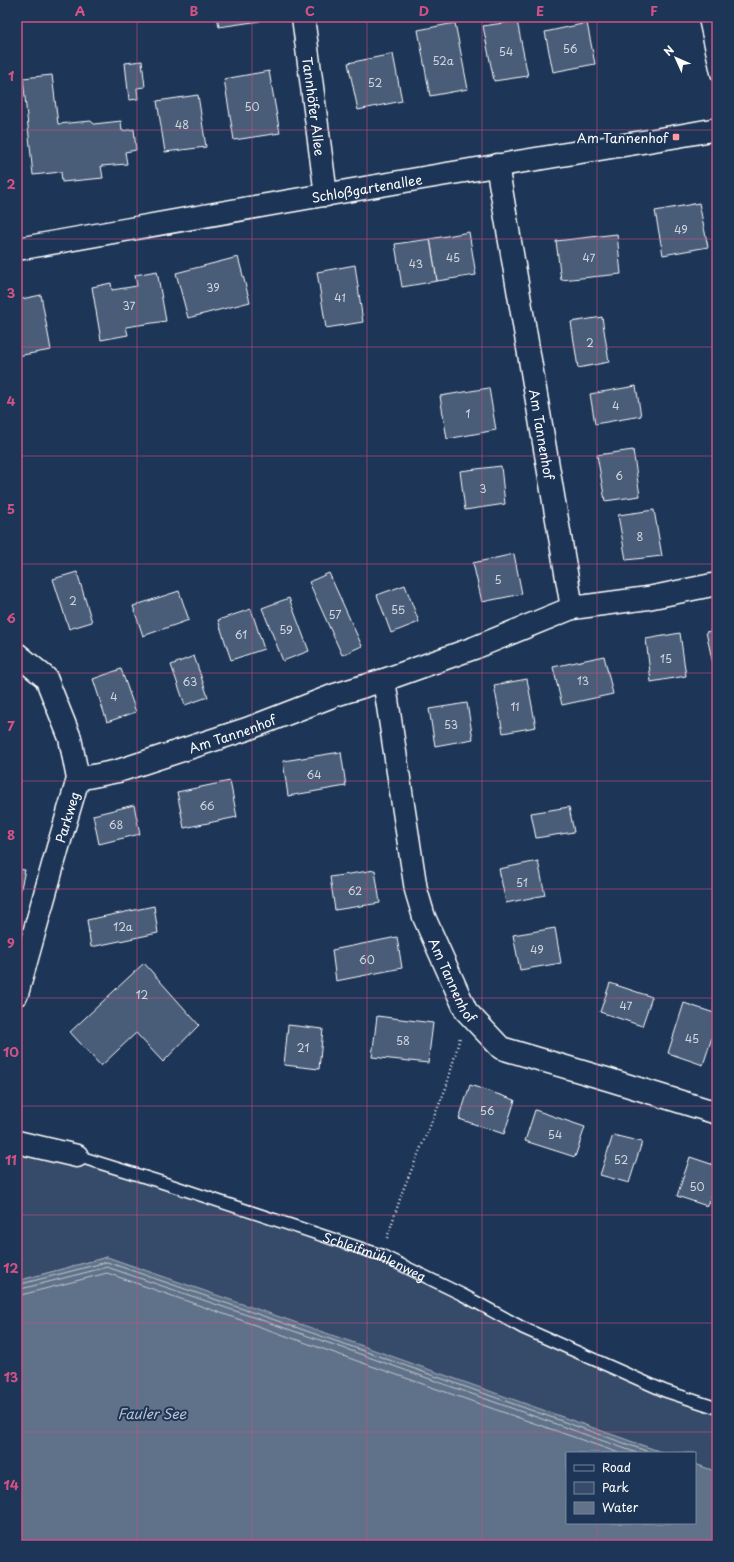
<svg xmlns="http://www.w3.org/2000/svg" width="734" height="1562" viewBox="0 0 734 1562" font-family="'Playpen Sans',sans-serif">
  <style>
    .green { fill: #364b69; stroke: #9aa5b4 }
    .water { fill: #617289; stroke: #a0aab8 }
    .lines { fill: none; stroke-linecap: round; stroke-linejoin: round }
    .shore { stroke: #c0c7d0; stroke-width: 1 }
    .building { fill: #4a5d79; stroke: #fff }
    .lane-casing { stroke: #fff; stroke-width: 14 }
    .street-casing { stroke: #fff; stroke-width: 25 }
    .path { stroke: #fff; stroke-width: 2.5; stroke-dasharray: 1 3; stroke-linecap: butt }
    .lane { stroke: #1d3557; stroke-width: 11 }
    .street { stroke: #1d3557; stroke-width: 22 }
    .grid { fill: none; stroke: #d15284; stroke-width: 1; stroke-opacity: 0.55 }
    .poi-dot { fill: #ff9aa2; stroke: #1d3557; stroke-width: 1.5 }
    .labels { text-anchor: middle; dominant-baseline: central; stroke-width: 4; stroke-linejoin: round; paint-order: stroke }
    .number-label { font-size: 11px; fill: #d2d6de }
    .street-label { font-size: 13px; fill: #fff; stroke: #1d3557 }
    .poi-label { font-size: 13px; fill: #fff; stroke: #1d3557; text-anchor: end }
    .water-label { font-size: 14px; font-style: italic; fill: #b8c0ca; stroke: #1d3557 }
    .neatline { fill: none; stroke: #d15284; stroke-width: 1.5 }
    .grid-label { font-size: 13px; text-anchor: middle; font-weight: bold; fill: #d15284 }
  </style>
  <rect width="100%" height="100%" fill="#1d3557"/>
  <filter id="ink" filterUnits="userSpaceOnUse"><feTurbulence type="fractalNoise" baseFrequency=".025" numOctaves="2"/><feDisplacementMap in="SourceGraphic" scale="8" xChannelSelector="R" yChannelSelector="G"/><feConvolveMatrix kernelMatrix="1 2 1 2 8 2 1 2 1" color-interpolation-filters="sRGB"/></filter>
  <g filter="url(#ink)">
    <!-- green -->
    <polygon class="green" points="17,1142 381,1255 523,1328 717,1408 717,1472 695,1464 695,1453 664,1453 107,1257 17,1281"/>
    <!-- water -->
    <polygon class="water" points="107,1257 349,1341 664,1453 567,1453 567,1523 695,1523 695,1464 717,1472 717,1545 17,1545 17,1281"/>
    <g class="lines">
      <!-- shore -->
      <g class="shore">
        <polyline points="17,1285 107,1262 347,1345 652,1453"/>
        <polyline points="17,1290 107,1267 346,1349 637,1453"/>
        <polyline points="17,1296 107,1273 619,1453"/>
      </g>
    </g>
    <!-- building -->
    <g class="building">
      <polygon points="217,17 259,17 260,21 219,27"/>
      <polygon points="517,21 528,76 494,81 483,26"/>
      <polygon points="455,23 468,89 430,96 418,30"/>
      <polygon points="587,23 595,64 553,72 545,32"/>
      <polygon points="393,54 402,101 358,110 348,63"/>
      <polygon points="142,61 145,87 137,88 138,99 129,100 125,63"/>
      <polygon points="269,71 280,133 234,140 224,79"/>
      <polygon points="52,75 58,124 91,121 94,124 121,121 122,131 134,129 136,150 125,152 127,164 101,166 103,178 62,182 61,172 33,175 23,78"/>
      <polygon points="198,95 206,147 165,152 157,101"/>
      <polygon points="699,203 708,247 663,255 655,211"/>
      <polygon points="469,232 476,275 437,281 430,239"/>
      <polygon points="617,234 621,274 561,280 556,241"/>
      <polygon points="430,239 437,281 402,287 395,244"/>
      <polygon points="238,257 250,302 188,318 176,273"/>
      <polygon points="355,265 363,322 326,328 317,272"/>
      <polygon points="157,271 166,321 126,327 128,335 101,340 92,287 111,283 112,290 137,286 135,275"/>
      <polygon points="41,295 51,350 17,356 17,300"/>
      <polygon points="602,317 609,362 578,368 571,322"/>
      <polygon points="636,386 641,416 595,424 590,394"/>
      <polygon points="489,388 496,430 447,439 440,396"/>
      <polygon points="633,450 640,496 605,501 597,455"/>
      <polygon points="501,466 505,504 465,510 460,471"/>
      <polygon points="654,510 662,556 626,560 618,515"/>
      <polygon points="514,554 522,594 482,602 473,563"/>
      <polygon points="77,572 92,622 69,629 53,579"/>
      <polygon points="329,573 362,646 342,655 309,582"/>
      <polygon points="405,585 419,622 391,633 377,595"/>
      <polygon points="179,591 189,620 143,636 133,606"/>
      <polygon points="289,598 309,651 283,661 262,608"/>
      <polygon points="251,609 264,649 231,660 218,620"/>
      <polygon points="717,630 717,673 715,673 706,632"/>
      <polygon points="680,633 686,676 651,682 646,639"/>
      <polygon points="194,656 208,697 185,705 171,665"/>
      <polygon points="604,656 613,694 562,705 553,667"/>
      <polygon points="121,669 136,712 107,722 93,679"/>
      <polygon points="527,679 536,727 503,733 494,685"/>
      <polygon points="467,703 473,739 435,746 429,709"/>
      <polygon points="341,752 346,786 288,796 283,761"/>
      <polygon points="230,781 237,817 184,828 177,792"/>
      <polygon points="134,805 140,834 99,844 93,815"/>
      <polygon points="569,807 574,832 536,838 531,813"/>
      <polygon points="538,861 545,895 506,903 499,869"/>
      <polygon points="17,869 25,870 17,906"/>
      <polygon points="375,870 380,903 335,910 330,877"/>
      <polygon points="154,906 158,933 91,947 87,920"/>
      <polygon points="555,928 561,963 520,970 513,935"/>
      <polygon points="397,937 402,968 336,981 332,950"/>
      <polygon points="144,963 199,1025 163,1062 136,1033 101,1066 70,1032"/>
      <polygon points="610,983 652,997 642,1026 600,1012"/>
      <polygon points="684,1003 717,1014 717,1022 703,1065 668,1053"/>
      <polygon points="377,1016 433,1023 428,1063 372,1057"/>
      <polygon points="288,1025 323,1029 319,1069 284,1065"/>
      <polygon points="470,1085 515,1100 504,1134 459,1119"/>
      <polygon points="535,1110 585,1127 575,1157 525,1141"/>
      <polygon points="613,1135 642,1142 629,1183 600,1175"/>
      <polygon points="690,1157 717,1166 717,1176 707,1206 677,1196"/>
    </g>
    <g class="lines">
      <defs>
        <g id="lane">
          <polyline points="704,17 717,75"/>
          <path id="s1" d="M77,1156L164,1183L381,1255L463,1295L523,1328L665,1391L717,1408"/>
        </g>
        <g id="street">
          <path id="s2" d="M303,17L326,195"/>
          <path id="s3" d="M497,165L572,608L648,598L717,584"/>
          <path id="s4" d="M17,249C176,221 336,192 495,166C569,153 643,143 717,129"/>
          <polyline points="17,654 46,678 70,738 78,779 58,847 17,994"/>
          <polyline points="384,680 474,648 572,608"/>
          <path id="s5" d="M78,779L118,771L247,729L335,695L384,680L416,890L424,917L466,1011L501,1048L610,1080L717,1113"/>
          <polyline points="17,1142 77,1156"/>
        </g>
      </defs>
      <!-- lane casing -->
      <use href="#lane" class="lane-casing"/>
      <!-- street casing -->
      <use href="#street" class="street-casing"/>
      <!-- path -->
      <polyline class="path" points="387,1238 403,1190 446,1088 460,1037"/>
      <!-- lane -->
      <use href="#lane" class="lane"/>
      <!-- street -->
      <use href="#street" class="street"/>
    </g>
  </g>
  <!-- grid -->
  <path class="grid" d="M137,17V1545M252,17V1545M367,17V1545M482,17V1545M597,17V1453M17,130H717M17,239H717M17,347H717M17,456H717M17,564H717M17,673H717M17,781H717M17,889H717M17,998H717M17,1106H717M17,1215H717M17,1323H717M17,1432H717M597,1523V1545"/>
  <!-- markers -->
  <rect class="poi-dot" x="672" y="133" width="8" height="8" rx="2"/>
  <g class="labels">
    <!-- number labels -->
    <g class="number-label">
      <text x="570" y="48">56</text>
      <text x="506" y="51">54</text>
      <text x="443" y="60">52a</text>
      <text x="375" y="82">52</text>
      <text x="252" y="106">50</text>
      <text x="182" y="124">48</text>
      <text x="681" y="229">49</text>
      <text x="453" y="257">45</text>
      <text x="589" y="257">47</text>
      <text x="416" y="263">43</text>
      <text x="213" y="287">39</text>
      <text x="340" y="297">41</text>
      <text x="129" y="305">37</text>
      <text x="590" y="342">2</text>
      <text x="616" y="405">4</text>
      <text x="468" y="413">1</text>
      <text x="619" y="475">6</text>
      <text x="483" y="488">3</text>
      <text x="640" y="536">8</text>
      <text x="498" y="579">5</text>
      <text x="73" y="600">2</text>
      <text x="398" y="609">55</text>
      <text x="335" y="614">57</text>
      <text x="286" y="629">59</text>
      <text x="241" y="634">61</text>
      <text x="666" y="658">15</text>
      <text x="583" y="680">13</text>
      <text x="190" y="681">63</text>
      <text x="114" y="696">4</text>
      <text x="515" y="706">11</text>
      <text x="451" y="724">53</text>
      <text x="314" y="774">64</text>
      <text x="207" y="805">66</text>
      <text x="116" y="824">68</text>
      <text x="522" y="882">51</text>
      <text x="355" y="890">62</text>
      <text x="123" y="926">12a</text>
      <text x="537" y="949">49</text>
      <text x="367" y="959">60</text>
      <text x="142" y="994">12</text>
      <text x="626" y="1005">47</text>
      <text x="692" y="1038">45</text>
      <text x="403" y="1040">58</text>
      <text x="303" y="1047">21</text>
      <text x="487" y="1110">56</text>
      <text x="555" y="1134">54</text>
      <text x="621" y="1159">52</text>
      <text x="697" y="1186">50</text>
    </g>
    <!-- street labels -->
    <g class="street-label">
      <text stroke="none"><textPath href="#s2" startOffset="90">Tannhöfer Allee</textPath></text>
      <text stroke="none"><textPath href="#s4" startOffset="355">Schloßgartenallee</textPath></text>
      <text stroke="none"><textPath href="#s3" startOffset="273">Am Tannenhof</textPath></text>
      <text stroke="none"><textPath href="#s5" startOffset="161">Am Tannenhof</textPath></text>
      <text transform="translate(67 817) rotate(-73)">Parkweg</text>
      <text stroke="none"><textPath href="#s5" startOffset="632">Am Tannenhof</textPath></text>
      <text stroke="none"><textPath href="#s1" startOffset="314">Schleifmühlenweg</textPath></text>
    </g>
    <!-- poi labels -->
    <g class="poi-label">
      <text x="668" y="137">Am Tannenhof</text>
    </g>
    <!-- water labels -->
    <g class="water-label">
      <text x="152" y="1413">Fauler See</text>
    </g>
  </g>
  <!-- margin -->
  <rect width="734" height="1562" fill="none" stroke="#1d3557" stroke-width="44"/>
  <!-- legend -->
  <rect x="566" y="1452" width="130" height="72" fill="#1d3557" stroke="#77869a"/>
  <rect x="574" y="1465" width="20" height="6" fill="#1d3557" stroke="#77869a"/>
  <text x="602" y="1472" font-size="12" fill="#ffffff">Road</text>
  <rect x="574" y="1482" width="20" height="12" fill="#364b69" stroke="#77869a"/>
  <text x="602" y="1492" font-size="12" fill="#ffffff">Park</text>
  <rect x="574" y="1502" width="20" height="12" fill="#617289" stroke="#77869a"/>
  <text x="602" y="1512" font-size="12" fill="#ffffff">Water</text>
  <!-- north arrow -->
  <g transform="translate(676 58) rotate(315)" stroke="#1d3557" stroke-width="3" paint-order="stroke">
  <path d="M0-3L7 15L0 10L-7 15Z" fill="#ffffff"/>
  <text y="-6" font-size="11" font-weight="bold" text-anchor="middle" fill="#ffffff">N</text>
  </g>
  <rect x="22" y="22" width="690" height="1518" class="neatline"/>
  <g class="grid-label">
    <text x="80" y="16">A</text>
    <text x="194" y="16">B</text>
    <text x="310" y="16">C</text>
    <text x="424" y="16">D</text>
    <text x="540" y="16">E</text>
    <text x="654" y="16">F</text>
    <text x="11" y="81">1</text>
    <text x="11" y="189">2</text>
    <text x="11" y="298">3</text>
    <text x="11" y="406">4</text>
    <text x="11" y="514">5</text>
    <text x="11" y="623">6</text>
    <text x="11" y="731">7</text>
    <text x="11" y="840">8</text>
    <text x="11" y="948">9</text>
    <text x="11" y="1057">10</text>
    <text x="11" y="1165">11</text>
    <text x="11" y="1273">12</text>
    <text x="11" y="1382">13</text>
    <text x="11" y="1490">14</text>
  </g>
</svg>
